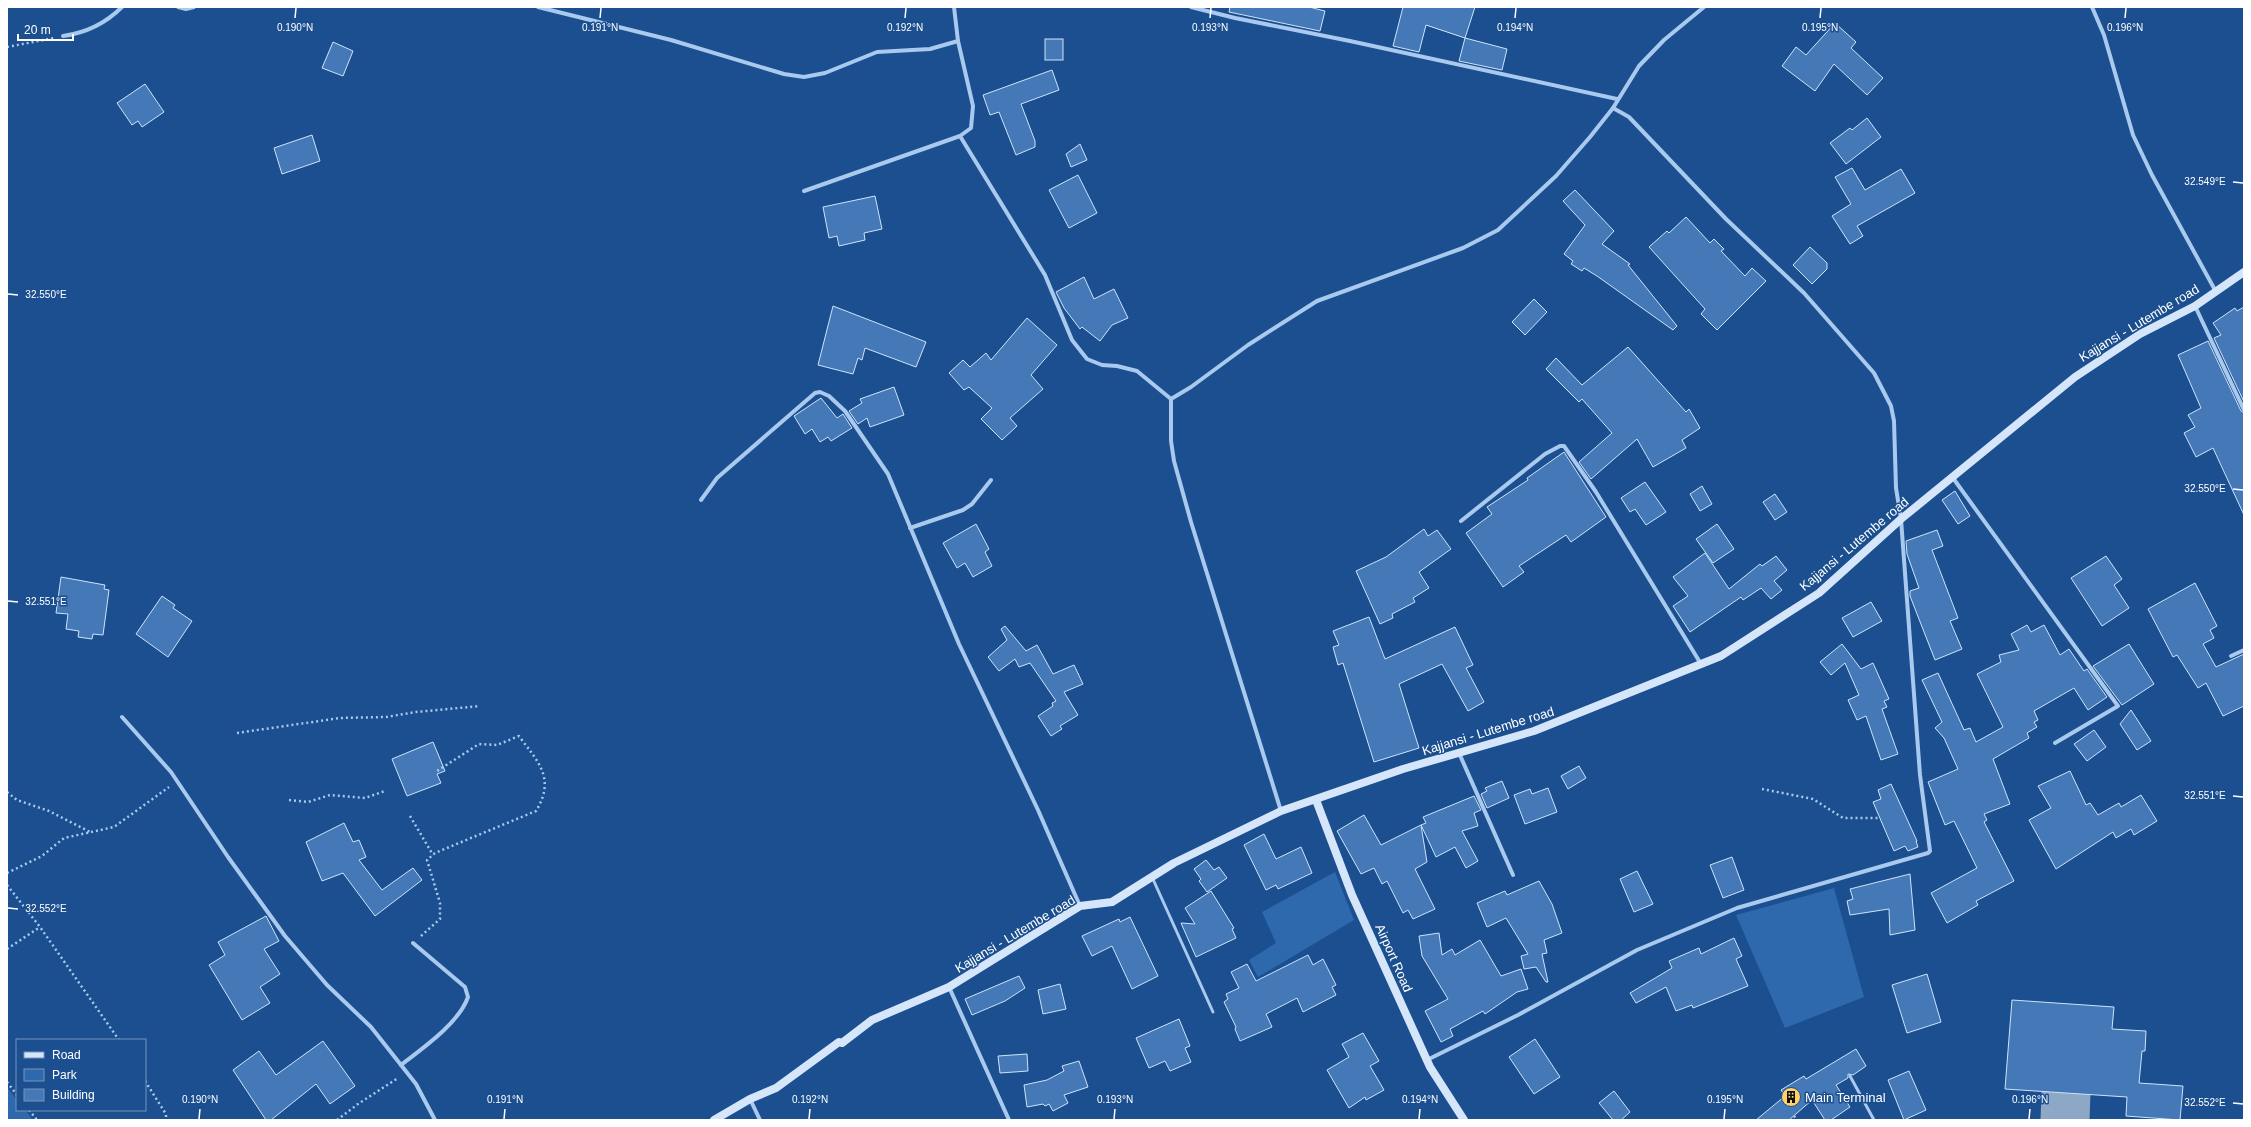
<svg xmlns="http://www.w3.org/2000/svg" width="2251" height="1127" viewBox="0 0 2251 1127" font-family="Arial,sans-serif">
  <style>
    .green { fill: #2e69ad }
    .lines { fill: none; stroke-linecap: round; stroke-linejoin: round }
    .taxiway { stroke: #8da7c7; stroke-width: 49 }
    .building { fill: #4478b7; stroke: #cfe3fa }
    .path { stroke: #a9c9ee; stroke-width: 2.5; stroke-dasharray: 2 3; stroke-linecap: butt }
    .lane { stroke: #a9c9ee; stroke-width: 3 }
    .street { stroke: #a9c9ee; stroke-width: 4 }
    .secondary { stroke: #d6e6fa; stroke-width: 8 }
    .ticks { fill: none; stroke: #fff; stroke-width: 1.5 }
    .labels { text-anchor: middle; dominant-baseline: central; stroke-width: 3; stroke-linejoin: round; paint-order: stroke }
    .street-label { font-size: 13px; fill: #fff; stroke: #1b4f8f }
    .poi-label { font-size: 13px; fill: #fff; stroke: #1b4f8f; text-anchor: start }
    .ticks-label { font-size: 10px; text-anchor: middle; fill: #fff; stroke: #1b4f8f; stroke-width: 3; stroke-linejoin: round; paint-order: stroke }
  </style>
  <rect width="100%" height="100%" fill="#1b4f8f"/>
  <!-- green -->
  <g class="green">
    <polygon points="1335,872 1354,920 1258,977 1249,960 1276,943 1262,912"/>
    <polygon points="1834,888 1864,997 1785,1028 1736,915"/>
    <polygon points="7,1087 17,1100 17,1110 25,1110 33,1120 7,1120"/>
  </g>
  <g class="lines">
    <!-- taxiway -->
    <polyline class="taxiway" points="2065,1120 2066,1093"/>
  </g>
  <!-- building -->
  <g class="building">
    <polygon points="1230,7 1309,7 1325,11 1320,31 1229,12"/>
    <polygon points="1403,7 1475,7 1465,38 1426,25 1419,52 1393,46"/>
    <polygon points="1835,23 1856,42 1851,48 1883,78 1867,95 1834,64 1815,91 1782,66 1796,47 1806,55"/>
    <polygon points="1465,38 1507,49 1502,70 1459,61"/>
    <rect x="1045" y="39" width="18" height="21"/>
    <polygon points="333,42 353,51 343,76 322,68"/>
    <polygon points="1052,70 1059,90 1021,104 1035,141 1035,147 1016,155 999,112 990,115 983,95"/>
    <polygon points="145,84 164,112 142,127 138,121 132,125 117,103"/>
    <polygon points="1867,118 1881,137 1846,164 1830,143 1850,128 1852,130"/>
    <polygon points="312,135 320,161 282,174 274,148"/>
    <polygon points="1080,144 1087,160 1071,167 1066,154"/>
    <polygon points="1852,168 1865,190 1901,169 1915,193 1857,226 1863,236 1850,244 1832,216 1851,204 1835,177"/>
    <polygon points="1078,175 1097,213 1069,228 1049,190"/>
    <polygon points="1575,190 1614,231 1602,244 1630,264 1628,265 1677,326 1673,330 1597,276 1584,268 1582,271 1571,264 1573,261 1564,254 1585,225 1563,201"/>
    <polygon points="875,196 882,229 864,233 865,240 839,246 837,236 829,238 823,207"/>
    <polygon points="1686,217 1710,243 1714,239 1724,249 1721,251 1745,276 1752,268 1766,281 1717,330 1701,314 1705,309 1649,247 1667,231 1669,233"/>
    <polygon points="1810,247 1827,263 1827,269 1812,284 1793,265"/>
    <polygon points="1084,277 1094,299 1114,289 1128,318 1112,325 1100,341 1082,327 1080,329 1064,308 1056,292"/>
    <polygon points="1534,299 1547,312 1525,335 1512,322"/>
    <polygon points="833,306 926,342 916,367 865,348 862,360 858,358 853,374 818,365"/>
    <polygon points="2244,307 2244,402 2214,338 2221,335 2213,323 2235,308 2237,311"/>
    <polygon points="1027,318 1057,345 1031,375 1043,389 1010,418 1017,426 1002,440 981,419 992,408 969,387 964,390 949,373 963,360 970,367 986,353 991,360"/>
    <polygon points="2208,341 2241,411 2244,413 2244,515 2213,448 2196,457 2184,433 2195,427 2188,415 2201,408 2178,355"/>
    <polygon points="1628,347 1686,412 1689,409 1700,428 1682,440 1686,448 1653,467 1637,439 1591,479 1579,462 1612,433 1582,399 1579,402 1546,369 1556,358 1582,385"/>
    <polygon points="894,387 904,415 870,427 867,418 858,424 849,411 862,403 860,399"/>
    <polygon points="821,398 837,418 843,414 852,428 831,441 828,437 820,442 812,429 805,434 794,416"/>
    <polygon points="1564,452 1606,517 1571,542 1566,535 1519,566 1524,572 1503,587 1466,533 1492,514 1487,507 1528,480 1527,478"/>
    <polygon points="1645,482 1666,512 1646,525 1635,509 1630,512 1621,498"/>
    <polygon points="1702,486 1712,504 1700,511 1690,494"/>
    <polygon points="1955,491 1970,516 1958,524 1942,500"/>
    <polygon points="1775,494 1787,512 1775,520 1763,502"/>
    <polygon points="976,524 989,549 985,552 992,566 973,577 965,563 957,568 943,543"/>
    <polygon points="1717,524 1734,549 1713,563 1696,539"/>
    <polygon points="1424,529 1428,536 1437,530 1451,549 1419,572 1429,588 1413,598 1415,602 1392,614 1393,618 1380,624 1356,571 1386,557"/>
    <polygon points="1937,530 1943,546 1932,550 1958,618 1950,621 1962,649 1935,660 1910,596 1910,591 1919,588 1907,554 1906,541"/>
    <polygon points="1705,553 1729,589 1760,564 1762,566 1776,556 1787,570 1774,581 1782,590 1771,599 1761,588 1743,600 1741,597 1690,632 1673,606 1688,596 1673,577"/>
    <polygon points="2106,556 2122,579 2114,585 2129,608 2102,626 2071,578"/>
    <polygon points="61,577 105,585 104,589 109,590 103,635 93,634 92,639 78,637 79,631 66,629 68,614 56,613"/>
    <polygon points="2195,583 2217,626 2210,630 2214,638 2203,644 2216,667 2244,654 2244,706 2223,716 2206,683 2198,688 2177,655 2173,657 2148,609"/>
    <polygon points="162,596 175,605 173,608 192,621 168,657 136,634"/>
    <polygon points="1871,602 1882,621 1853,637 1842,618"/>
    <polygon points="1369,617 1385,659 1455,627 1473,665 1466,668 1484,702 1468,711 1442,664 1399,684 1419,748 1374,762 1343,663 1338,665 1333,647 1339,645 1333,631"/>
    <polygon points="2027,625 2031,632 2044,625 2060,655 2069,649 2084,671 2087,669 2107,697 2088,710 2074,688 2034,711 2038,720 2034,722 2037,727 2027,733 2029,738 1993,759 2010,804 1984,814 1987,820 1984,822 2014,881 1976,901 1978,905 1947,923 1931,893 1977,868 1954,821 1945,825 1928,782 1958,769 1944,738 1935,728 1942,722 1922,680 1938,673 1964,730 1970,728 1976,742 2003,727 1977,674 2001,662 1999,655 2019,650 2011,634"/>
    <polygon points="1005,626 1026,651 1037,645 1053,674 1074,665 1083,684 1064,692 1078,715 1060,726 1062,729 1051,736 1038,716 1053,706 1052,703 1056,701 1030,663 1019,667 1015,659 999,671 988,657 1007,640 1001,629"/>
    <polygon points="1842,644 1861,669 1873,663 1889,699 1884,701 1887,707 1882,709 1898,754 1881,760 1866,716 1857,720 1848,700 1859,695 1845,663 1831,675 1820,662"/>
    <polygon points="2129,644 2154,684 2122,705 2093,666"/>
    <polygon points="2131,710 2151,741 2137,750 2120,724"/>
    <polygon points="2094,730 2106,747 2087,761 2074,744"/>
    <polygon points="433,742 445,771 437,774 441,783 407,796 392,759"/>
    <polygon points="1579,766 1586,778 1568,789 1561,776"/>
    <polygon points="2070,771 2086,805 2090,803 2098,815 2119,803 2121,807 2141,795 2157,821 2134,835 2131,829 2116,838 2113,832 2056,869 2029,820 2051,808 2038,786"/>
    <polygon points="1502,781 1509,798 1487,808 1481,794 1487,791 1485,788"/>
    <polygon points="1891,784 1917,841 1916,841 1918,847 1908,851 1905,846 1894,851 1873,802 1881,799 1878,790"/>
    <polygon points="1548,788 1557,812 1525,824 1514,795 1530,789 1532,794"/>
    <polygon points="1474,796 1481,810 1474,813 1478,826 1462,831 1478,861 1466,868 1455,847 1436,857 1421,825 1426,823 1423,817"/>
    <polygon points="1364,815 1381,845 1421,825 1427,862 1415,869 1435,909 1413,919 1408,910 1403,913 1387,881 1382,884 1374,868 1361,874 1337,831"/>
    <polygon points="344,823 353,842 359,840 366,857 359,860 382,890 413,868 422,880 375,916 343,873 322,881 306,842"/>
    <polygon points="1264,834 1276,859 1301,847 1312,873 1278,889 1276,885 1266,890 1244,845"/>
    <polygon points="1732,857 1744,890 1723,898 1710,865"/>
    <polygon points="1206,860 1214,870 1219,867 1227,878 1207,892 1199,881 1201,879 1194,869"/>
    <polygon points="1637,871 1653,904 1634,912 1620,879"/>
    <polygon points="1910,874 1915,930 1890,935 1889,909 1850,915 1847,901 1853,899 1850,889"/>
    <polygon points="1539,881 1552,904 1562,933 1544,940 1547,953 1542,954 1548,982 1546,982 1536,967 1524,969 1521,956 1528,954 1506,918 1487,927 1477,903 1505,891 1507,895"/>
    <polygon points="1211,891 1234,928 1232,929 1236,938 1196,957 1181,923 1195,924 1185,908"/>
    <polygon points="266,916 279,941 264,949 280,974 260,987 270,1003 242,1020 209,965 225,955 218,942"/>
    <polygon points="1130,917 1158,976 1132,989 1112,946 1092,956 1082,936 1119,919 1120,922"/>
    <polygon points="1439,933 1442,955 1452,949 1455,955 1480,940 1501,976 1521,969 1528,989 1517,992 1485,1014 1483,1011 1450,1029 1453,1036 1441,1042 1425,1011 1448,999 1422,956 1419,936"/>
    <polygon points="1734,938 1742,956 1736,959 1748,986 1693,1008 1692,1005 1676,1011 1666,987 1636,1003 1630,993 1672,968 1669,961 1699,948 1701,954"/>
    <polygon points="1308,955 1313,965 1323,959 1336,985 1332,987 1336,995 1303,1012 1297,998 1266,1014 1272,1027 1240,1041 1235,1029 1236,1027 1224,1002 1228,999 1226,994 1239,988 1231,972 1247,964 1256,981"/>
    <polygon points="1927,974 1941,1022 1907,1033 1892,985"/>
    <polygon points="1019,976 1025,988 1005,1001 972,1015 965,999"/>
    <polygon points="1060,984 1066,1009 1043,1014 1038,990"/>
    <polygon points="2012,1000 2114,1007 2112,1029 2146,1031 2145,1051 2142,1051 2139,1083 2183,1086 2180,1120 2126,1116 2127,1097 2005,1089"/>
    <polygon points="1179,1019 1190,1046 1185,1048 1191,1062 1170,1071 1165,1061 1149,1068 1136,1038"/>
    <polygon points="1363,1033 1379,1061 1370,1066 1384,1090 1366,1100 1365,1097 1349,1108 1327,1070 1349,1057 1342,1044"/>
    <polygon points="1535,1039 1560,1077 1534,1094 1509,1057"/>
    <polygon points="323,1041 355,1086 330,1104 316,1084 271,1120 266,1120 233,1070 259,1051 276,1075"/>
    <polygon points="1856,1049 1866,1066 1853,1075 1848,1074 1848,1078 1836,1085 1850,1107 1831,1120 1825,1120 1812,1100 1789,1120 1756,1120 1785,1096 1781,1090 1804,1076 1806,1079"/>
    <polygon points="1027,1054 1028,1071 1000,1073 998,1056"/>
    <polygon points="1079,1061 1088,1087 1064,1095 1068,1103 1053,1111 1049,1104 1045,1106 1043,1104 1027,1107 1024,1085 1047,1080 1064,1071 1062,1066"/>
    <polygon points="1909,1071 1926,1110 1904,1120 1888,1080"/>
    <polygon points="1614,1091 1630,1112 1621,1120 1613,1120 1599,1103"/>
  </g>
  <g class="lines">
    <!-- path -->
    <g class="path">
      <polyline points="7,47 54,38"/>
      <polyline points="237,733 340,718 386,717 416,712 480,706"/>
      <polyline points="1762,789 1813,799 1843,818 1878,818"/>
      <polyline points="7,792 17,800 49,811 90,832"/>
      <polyline points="289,800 308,802 330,795 365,798 385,791"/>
      <polyline points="410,816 433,855"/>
      <polyline points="7,873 42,856 64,838 114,827 169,787"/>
      <polyline points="7,885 40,927 119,1040"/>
      <path d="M421,936L440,919V903L427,860L435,853L536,811C556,778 538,762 519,736L497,745L479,744L437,771"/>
      <polyline points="7,949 40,927"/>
      <polyline points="145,1081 166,1114 166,1120"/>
      <polyline points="7,1082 17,1095"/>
      <polyline points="29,1110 37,1120"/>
      <polyline points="1794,1116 1797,1120"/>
      <polyline points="337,1120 358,1104 398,1078"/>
    </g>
    <!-- lane -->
    <g class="lane">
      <polyline points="1152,877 1213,1012"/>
      <polyline points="1850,1076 1874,1120"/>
    </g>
    <!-- street -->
    <g class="street">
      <polyline points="178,7 186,9 194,7"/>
      <polyline points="538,7 671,40 784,74 804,77 825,73 877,52 930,49 958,41"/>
      <polyline points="954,7 958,41 973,106 971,128 960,136 1045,275 1072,340 1087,359 1102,365 1117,366 1137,371 1171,399 1171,441 1174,461 1191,522 1281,811"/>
      <polyline points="1191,7 1235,18 1350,41 1617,99"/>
      <polyline points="2092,7 2104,35 2133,135 2152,175 2215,290"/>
      <path d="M63,36C85,33 106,23 122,7"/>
      <polyline points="804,191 960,136"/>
      <polyline points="2195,306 2244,410"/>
      <polyline points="1171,399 1191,387 1248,345 1317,301 1463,248 1498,230 1556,176 1590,137 1613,108 1639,66 1664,40 1704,7"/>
      <polyline points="1953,478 2118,706 2055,743"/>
      <polyline points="701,500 717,478 815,393 820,392 829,396 845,411 888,474 959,644 1038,810 1080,906"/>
      <polyline points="1461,521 1545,454 1560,446 1564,446 1596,492 1701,664"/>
      <polyline points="910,528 963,510 972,504 991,480"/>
      <polyline points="2231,656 2244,650"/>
      <polyline points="122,717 171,772 228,857 285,936 327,985 371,1027 416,1084 435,1120"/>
      <polyline points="1459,753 1513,875"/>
      <polyline points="949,987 1009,1120"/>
      <polyline points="1427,1060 1518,1015 1637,950 1737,908 1928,853 1930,851 1920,775 1901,519 1896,488 1894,421 1891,406 1874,373 1804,293 1726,219 1629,117 1613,108"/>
      <path d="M401,1065C423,1048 459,1023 468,997L465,987L413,943"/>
      <polyline points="750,1099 760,1120"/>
    </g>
    <!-- secondary -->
    <g class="secondary">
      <polyline points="1316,800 1352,895 1430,1067 1464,1120"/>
      <polyline points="714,1120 750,1099 776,1088 839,1042 842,1043 872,1020 949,987 1080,906 1112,902 1174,863 1281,811 1403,769 1534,731 1721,656 1819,593 1901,519 2075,377 2140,334 2195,306 2244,272"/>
    </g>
  </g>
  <!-- ticks -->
  <path class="ticks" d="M295,18L296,8M600,18L601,8M905,18L906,8M1210,18L1211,8M1515,18L1516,8M1820,18L1821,8M2125,18L2126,8M2233,182L2243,183M8,294L18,295M2233,489L2243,490M8,601L18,602M2233,796L2243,797M8,908L18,909M2233,1103L2243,1104M199,1119L200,1109M504,1119L505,1109M809,1119L810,1109M1114,1119L1115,1109M1419,1119L1420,1109M1724,1119L1725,1109M2029,1119L2030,1109"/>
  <!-- icons -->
  <defs>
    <symbol id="building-disc" viewBox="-11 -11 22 22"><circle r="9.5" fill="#ffd166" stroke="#1b4f8f"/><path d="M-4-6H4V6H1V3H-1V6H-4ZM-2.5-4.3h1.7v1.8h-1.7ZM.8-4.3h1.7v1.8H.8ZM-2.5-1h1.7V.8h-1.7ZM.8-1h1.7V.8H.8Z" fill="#111"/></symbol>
  </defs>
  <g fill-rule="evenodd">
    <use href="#building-disc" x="1780" y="1086" width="22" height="22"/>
  </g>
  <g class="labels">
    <!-- street labels -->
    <g class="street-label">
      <text transform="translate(2139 323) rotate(-31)">Kajjansi - Lutembe road</text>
      <text transform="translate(1854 544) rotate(-40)">Kajjansi - Lutembe road</text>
      <text transform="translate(1488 731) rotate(-17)">Kajjansi - Lutembe road</text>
      <text transform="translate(1015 934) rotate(-31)">Kajjansi - Lutembe road</text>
      <text transform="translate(1394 958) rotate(66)">Airport Road</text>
    </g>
    <!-- poi labels -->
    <g class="poi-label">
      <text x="1805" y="1097">Main Terminal</text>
    </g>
  </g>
  <g class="ticks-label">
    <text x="295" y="31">0.190°N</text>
    <text x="600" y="31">0.191°N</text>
    <text x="905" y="31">0.192°N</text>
    <text x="1210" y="31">0.193°N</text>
    <text x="1515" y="31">0.194°N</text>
    <text x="1820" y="31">0.195°N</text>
    <text x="2125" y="31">0.196°N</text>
    <text x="2205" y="185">32.549°E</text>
    <text x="46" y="298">32.550°E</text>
    <text x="2205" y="492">32.550°E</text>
    <text x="46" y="605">32.551°E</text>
    <text x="2205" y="799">32.551°E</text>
    <text x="46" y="912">32.552°E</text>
    <text x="200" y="1103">0.190°N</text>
    <text x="505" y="1103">0.191°N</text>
    <text x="810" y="1103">0.192°N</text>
    <text x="1115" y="1103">0.193°N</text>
    <text x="1420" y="1103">0.194°N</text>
    <text x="1725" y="1103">0.195°N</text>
    <text x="2030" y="1103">0.196°N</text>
    <text x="2205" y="1106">32.552°E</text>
  </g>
  <!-- border -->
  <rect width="2251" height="1127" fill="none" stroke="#ffffff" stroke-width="16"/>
  <!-- legend -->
  <rect x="16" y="1039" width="130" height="72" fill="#1b4f8f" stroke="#7695bc"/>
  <rect x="24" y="1052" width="20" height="6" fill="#d6e6fa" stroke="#7695bc"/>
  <text x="52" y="1059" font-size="12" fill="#ffffff">Road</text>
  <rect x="24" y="1069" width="20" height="12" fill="#2e69ad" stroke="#7695bc"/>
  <text x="52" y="1079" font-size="12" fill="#ffffff">Park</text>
  <rect x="24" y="1089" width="20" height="12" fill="#4478b7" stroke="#7695bc"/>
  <text x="52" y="1099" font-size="12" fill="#ffffff">Building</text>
  <!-- scale -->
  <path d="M18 34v6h55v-6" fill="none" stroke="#ffffff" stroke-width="2"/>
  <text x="24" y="34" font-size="12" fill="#ffffff" stroke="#1b4f8f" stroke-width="3" paint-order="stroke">20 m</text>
</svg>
